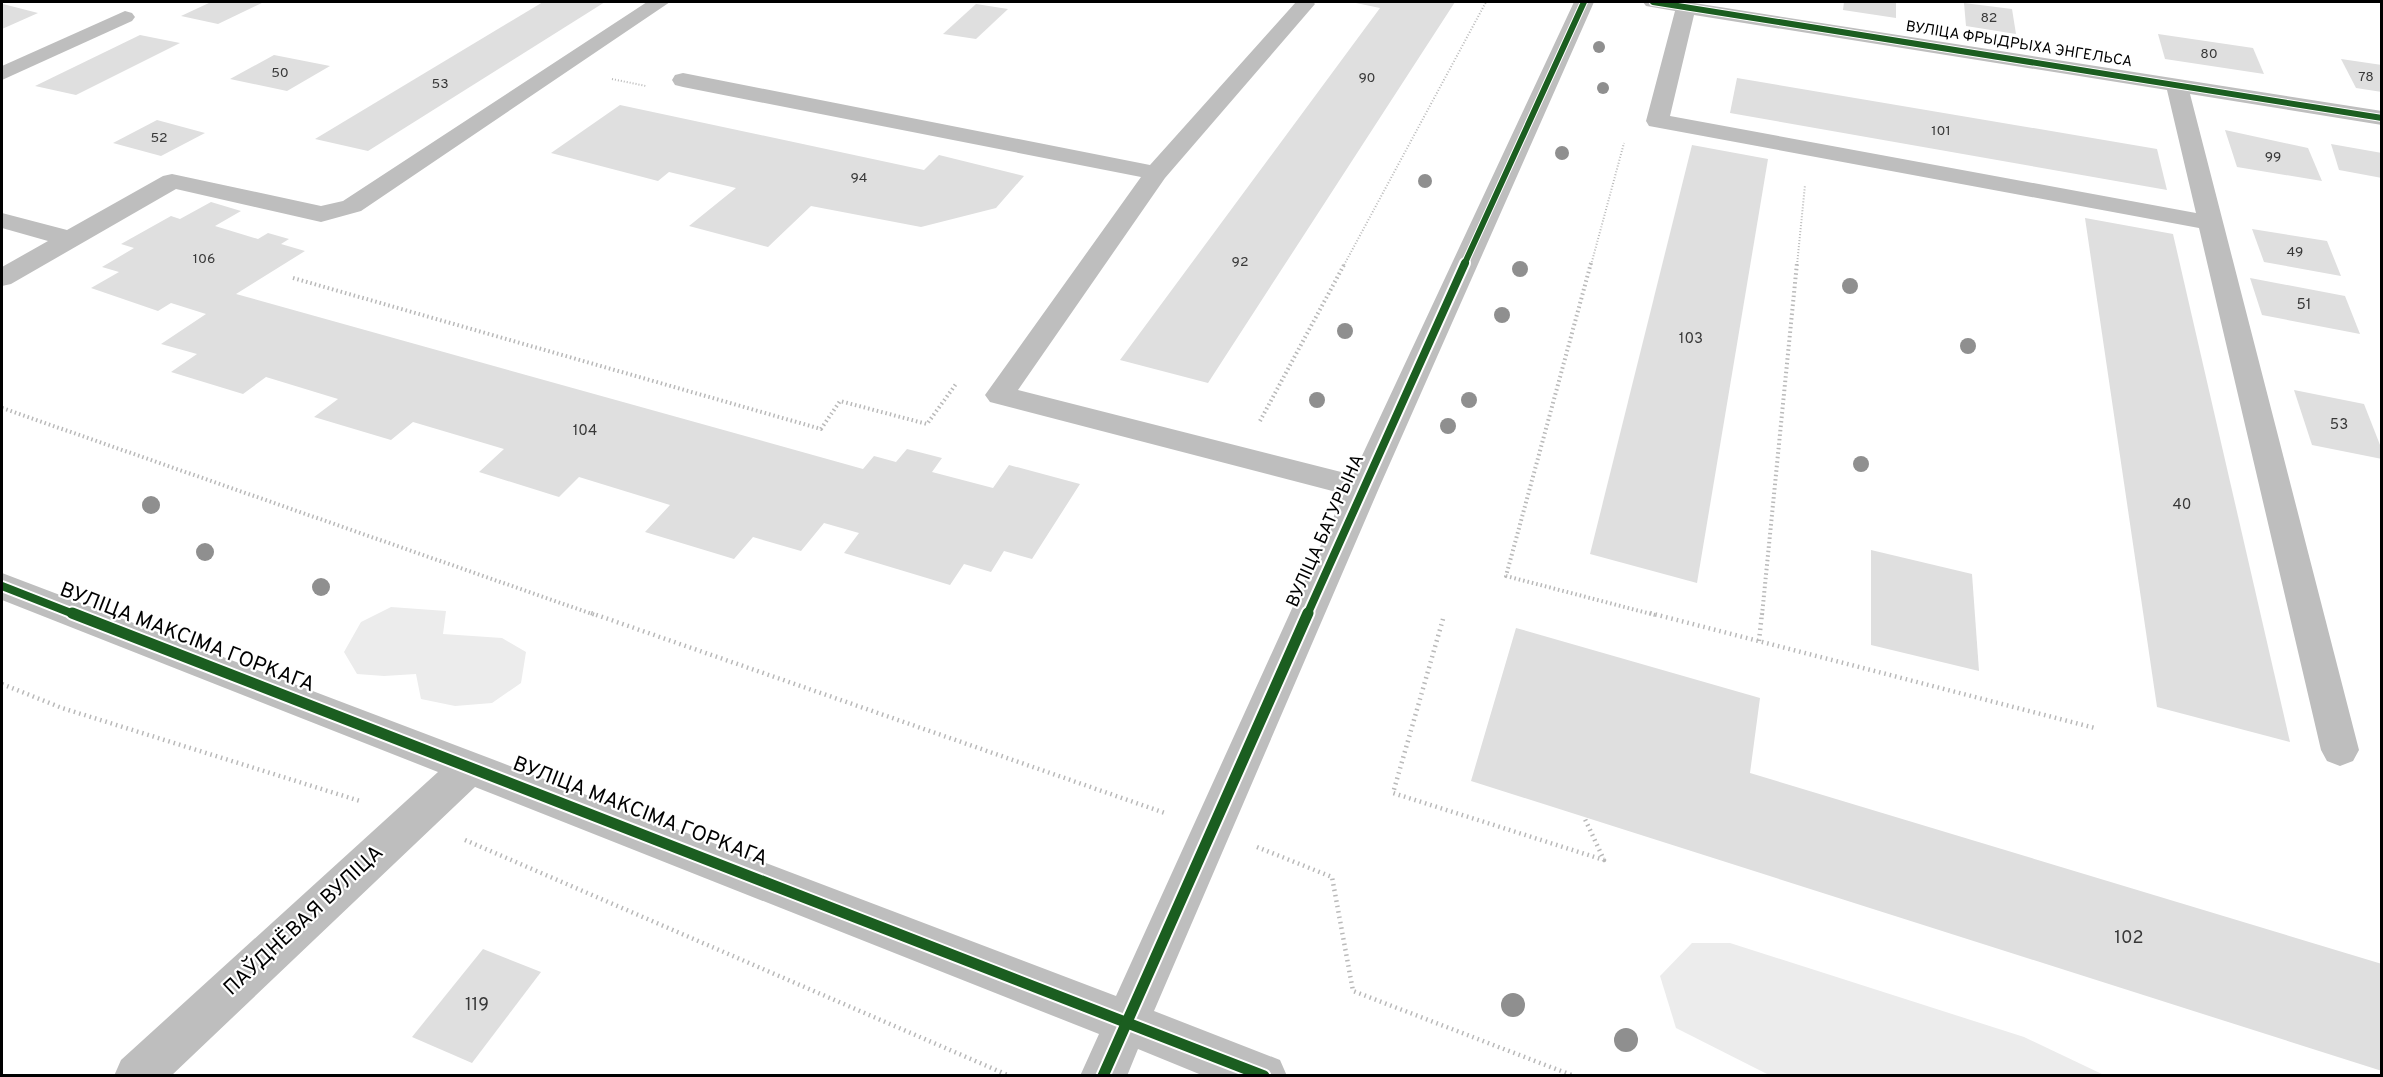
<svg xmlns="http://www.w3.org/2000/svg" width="2383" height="1077" viewBox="0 0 2383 1077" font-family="Overpass,sans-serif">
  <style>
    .green { fill: #ececec }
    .building { fill: #dfdfdf }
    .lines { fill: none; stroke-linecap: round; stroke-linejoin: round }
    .path-far2 { stroke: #b9b9b9; stroke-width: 2; stroke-dasharray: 1 2; stroke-linecap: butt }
    .path-far1 { stroke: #b9b9b9; stroke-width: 4; stroke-dasharray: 1.5 3; stroke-linecap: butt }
    .path { stroke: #b9b9b9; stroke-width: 4.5; stroke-dasharray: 1.5 4; stroke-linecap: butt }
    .minor { fill: #bebebe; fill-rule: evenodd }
    .cycleway-far2-casing { stroke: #fff; stroke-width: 8 }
    .cycleway-far1-casing { stroke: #fff; stroke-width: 12 }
    .cycleway-casing { stroke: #fff; stroke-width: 15 }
    .cycleway-far2 { stroke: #1b5e20; stroke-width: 6 }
    .cycleway-far1 { stroke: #1b5e20; stroke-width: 8 }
    .cycleway { stroke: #1b5e20; stroke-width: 11 }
    .tree { fill: #8f8f8f }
    .labels { text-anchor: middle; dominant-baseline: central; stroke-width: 4.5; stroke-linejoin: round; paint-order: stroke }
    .far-number-label { font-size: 14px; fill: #383838 }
    .far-street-label { font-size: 15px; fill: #000; stroke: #fff }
    .number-label { font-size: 15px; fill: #383838 }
    .street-label { font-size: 18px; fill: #000; stroke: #fff }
    .near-number-label { font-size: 18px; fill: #383838 }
    .near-street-label { font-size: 21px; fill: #000; stroke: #fff }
  </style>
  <rect width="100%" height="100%" fill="#fff"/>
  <!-- green -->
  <g class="green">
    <polygon points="391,607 446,611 443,634 502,638 526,652 521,683 492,703 455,706 421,699 416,674 384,676 357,674 344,652 361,622"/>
    <polygon points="1692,943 1730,943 2024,1037 2104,1075 1769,1075 1676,1028 1660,976"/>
  </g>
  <!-- building -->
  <g class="building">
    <polygon points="211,2 264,2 218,24 181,16"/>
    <polygon points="543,2 605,2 368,151 315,139"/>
    <polygon points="1351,2 1455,2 1208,383 1120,360 1380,8"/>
    <polygon points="1844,2 1896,2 1896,18 1843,10"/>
    <polygon points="1964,3 2012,9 2016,34 1966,26"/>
    <polygon points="3,4 38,13 2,29"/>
    <polygon points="976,4 1008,9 976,39 943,34"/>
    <polygon points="2158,34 2253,48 2264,74 2165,59"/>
    <polygon points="140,35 180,43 76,95 35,86"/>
    <polygon points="274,55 330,66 287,91 230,79"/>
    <polygon points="2341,59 2382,65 2382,92 2356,88"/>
    <polygon points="1737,78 2157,149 2167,190 1730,113"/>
    <polygon points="620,105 924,170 939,155 1024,176 996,208 921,227 811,206 768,247 689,226 736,188 669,172 658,181 551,153"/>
    <polygon points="157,120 205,133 161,156 113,143"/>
    <polygon points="2225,130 2308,148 2322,181 2237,167"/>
    <polygon points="2331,144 2382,153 2382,178 2339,170"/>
    <polygon points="1692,145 1768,159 1697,583 1590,554"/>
    <polygon points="211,202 241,211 215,226 258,239 268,233 289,239 281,244 305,251 236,294 863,469 874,456 896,462 907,449 942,458 932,472 993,488 1009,465 1080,484 1032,559 1004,551 991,572 964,564 950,585 844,553 859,533 824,523 801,551 753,537 734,559 645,532 670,505 579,477 559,497 479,472 504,449 413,422 391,440 314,417 338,399 266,377 243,394 171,372 197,354 161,344 206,314 171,303 158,311 91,288 119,272 102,267 134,248 121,244 171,216 180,219"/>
    <polygon points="2085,218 2173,234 2290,742 2157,707"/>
    <polygon points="2252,229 2327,241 2341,276 2264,262"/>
    <polygon points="2250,278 2345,296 2360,334 2262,315"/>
    <polygon points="2294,390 2364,404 2382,450 2382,459 2312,445"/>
    <polygon points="1871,550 1972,574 1979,671 1871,645"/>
    <polygon points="1516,628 1760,698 1750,773 2382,964 2382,1071 1471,781"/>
    <polygon points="483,949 541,972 472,1063 412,1037"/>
  </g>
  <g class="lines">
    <!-- path-far2 -->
    <g class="path-far2">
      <polyline points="612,79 646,86"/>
      <polyline points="1344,265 1486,2"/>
      <polyline points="1591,265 1624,143"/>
      <polyline points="1797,265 1805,185"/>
    </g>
    <!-- path-far1 -->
    <g class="path-far1">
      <polyline points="1591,263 1506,576 1655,615"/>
      <polyline points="293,278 821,429 840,401 927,424 956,384"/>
      <polyline points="2,408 595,615"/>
      <polyline points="1260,421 1345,263"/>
      <polyline points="1762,615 1797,263"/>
    </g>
    <!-- path -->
    <g class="path">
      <polyline points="591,613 1165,813"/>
      <polyline points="1650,613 2095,728"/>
      <polyline points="1443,619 1393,793 1604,860 1584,817"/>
      <polyline points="1759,641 1762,613"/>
      <polyline points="2,684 62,708 360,801"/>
      <polyline points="465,840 1010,1076"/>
      <polyline points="1257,847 1332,877 1353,991 1574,1076"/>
    </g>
    <!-- minor -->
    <g class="minor">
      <polygon points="647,2 670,2 361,211 321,222 176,189 11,284 2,286 2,267 48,241 2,228 2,213 67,230 163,176 172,174 321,206 343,201"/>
      <polygon points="1296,2 1313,2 1315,4 1165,178 1018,390 1353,475 1574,2 1594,2 1379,488 1154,1011 1280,1060 1287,1076 1204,1076 1138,1049 1127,1076 1080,1076 1099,1034 475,787 171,1076 114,1076 121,1060 438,772 2,600 2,573 1116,996 1344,494 990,402 985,395 1141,177 683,87 675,85 672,80 675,75 683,73 1150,165"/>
      <path d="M1643,2H1688L2382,111V125L2190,94L2359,750L2353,761L2340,766L2327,761L2321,750L2199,228L1649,126L1646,121L1675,11L1646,6ZM1694,15L2167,90L2196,213L1670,116Z"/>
      <polygon points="125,11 132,13 135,17 132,21 2,80 2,66"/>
    </g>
    <defs>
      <g id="cycleway-far2">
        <polyline points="1653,2 2382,118"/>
        <polyline points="1464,265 1584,2"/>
      </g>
      <g id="cycleway-far1">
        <polyline points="2,586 76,615"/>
        <polyline points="1307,615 1465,263"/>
      </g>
      <g id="cycleway">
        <polyline points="72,613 1264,1076"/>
        <polyline points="1103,1076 1308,613"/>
      </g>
    </defs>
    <!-- cycleway-far2 casing -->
    <use href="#cycleway-far2" class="cycleway-far2-casing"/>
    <!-- cycleway-far1 casing -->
    <use href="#cycleway-far1" class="cycleway-far1-casing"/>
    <!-- cycleway casing -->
    <use href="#cycleway" class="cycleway-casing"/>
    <!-- cycleway-far2 -->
    <use href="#cycleway-far2" class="cycleway-far2"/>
    <!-- cycleway-far1 -->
    <use href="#cycleway-far1" class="cycleway-far1"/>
    <!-- cycleway -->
    <use href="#cycleway" class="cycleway"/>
  </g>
  <!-- trees -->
  <g class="tree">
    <circle cx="1599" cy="47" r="6"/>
    <circle cx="1603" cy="88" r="6"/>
    <circle cx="1562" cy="153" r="7"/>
    <circle cx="1425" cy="181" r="7"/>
    <circle cx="1520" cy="269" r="8"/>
    <circle cx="1850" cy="286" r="8"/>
    <circle cx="1502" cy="315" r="8"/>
    <circle cx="1345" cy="331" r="8"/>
    <circle cx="1968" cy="346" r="8"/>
    <circle cx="1317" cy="400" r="8"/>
    <circle cx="1469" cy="400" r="8"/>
    <circle cx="1448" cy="426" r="8"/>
    <circle cx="1861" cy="464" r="8"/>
    <circle cx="151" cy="505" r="9"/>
    <circle cx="205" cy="552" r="9"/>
    <circle cx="321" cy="587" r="9"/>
    <circle cx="1513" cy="1005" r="12"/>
    <circle cx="1626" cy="1040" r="12"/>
  </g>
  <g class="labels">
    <!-- far-number labels -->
    <g class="far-number-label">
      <text x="1989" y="18">82</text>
      <text x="2209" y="54">80</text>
      <text x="280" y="73">50</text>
      <text x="2366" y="77">78</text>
      <text x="1367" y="78">90</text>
      <text x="440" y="84">53</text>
      <text x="1941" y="131">101</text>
      <text x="159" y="138">52</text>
      <text x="2273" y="157">99</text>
      <text x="859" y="178">94</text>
      <text x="2295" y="252">49</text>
      <text x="204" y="259">106</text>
      <text x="1240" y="262">92</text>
    </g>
    <!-- far-street labels -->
    <g class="far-street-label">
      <text transform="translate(2019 45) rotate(9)">ВУЛІЦА ФРЫДРЫХА ЭНГЕЛЬСА</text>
    </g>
    <!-- number labels -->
    <g class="number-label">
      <text x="2304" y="305">51</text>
      <text x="1691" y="339">103</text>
      <text x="2339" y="425">53</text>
      <text x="585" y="431">104</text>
      <text x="2182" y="505">40</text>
    </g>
    <!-- street labels -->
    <g class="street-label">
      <text transform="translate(1326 531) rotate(-66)">ВУЛІЦА БАТУРЫНА</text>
    </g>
    <!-- near-number labels -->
    <g class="near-number-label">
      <text x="2129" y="938">102</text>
      <text x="477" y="1005">119</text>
    </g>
    <!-- near-street labels -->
    <g class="near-street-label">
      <text transform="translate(187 638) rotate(21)">ВУЛІЦА МАКСІМА ГОРКАГА</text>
      <text transform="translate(640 812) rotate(21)">ВУЛІЦА МАКСІМА ГОРКАГА</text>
      <text transform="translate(304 921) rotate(-43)">ПАЎДНЁВАЯ ВУЛІЦА</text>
    </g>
  </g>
  <!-- border -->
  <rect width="2383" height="1077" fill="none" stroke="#000000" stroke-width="6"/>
</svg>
